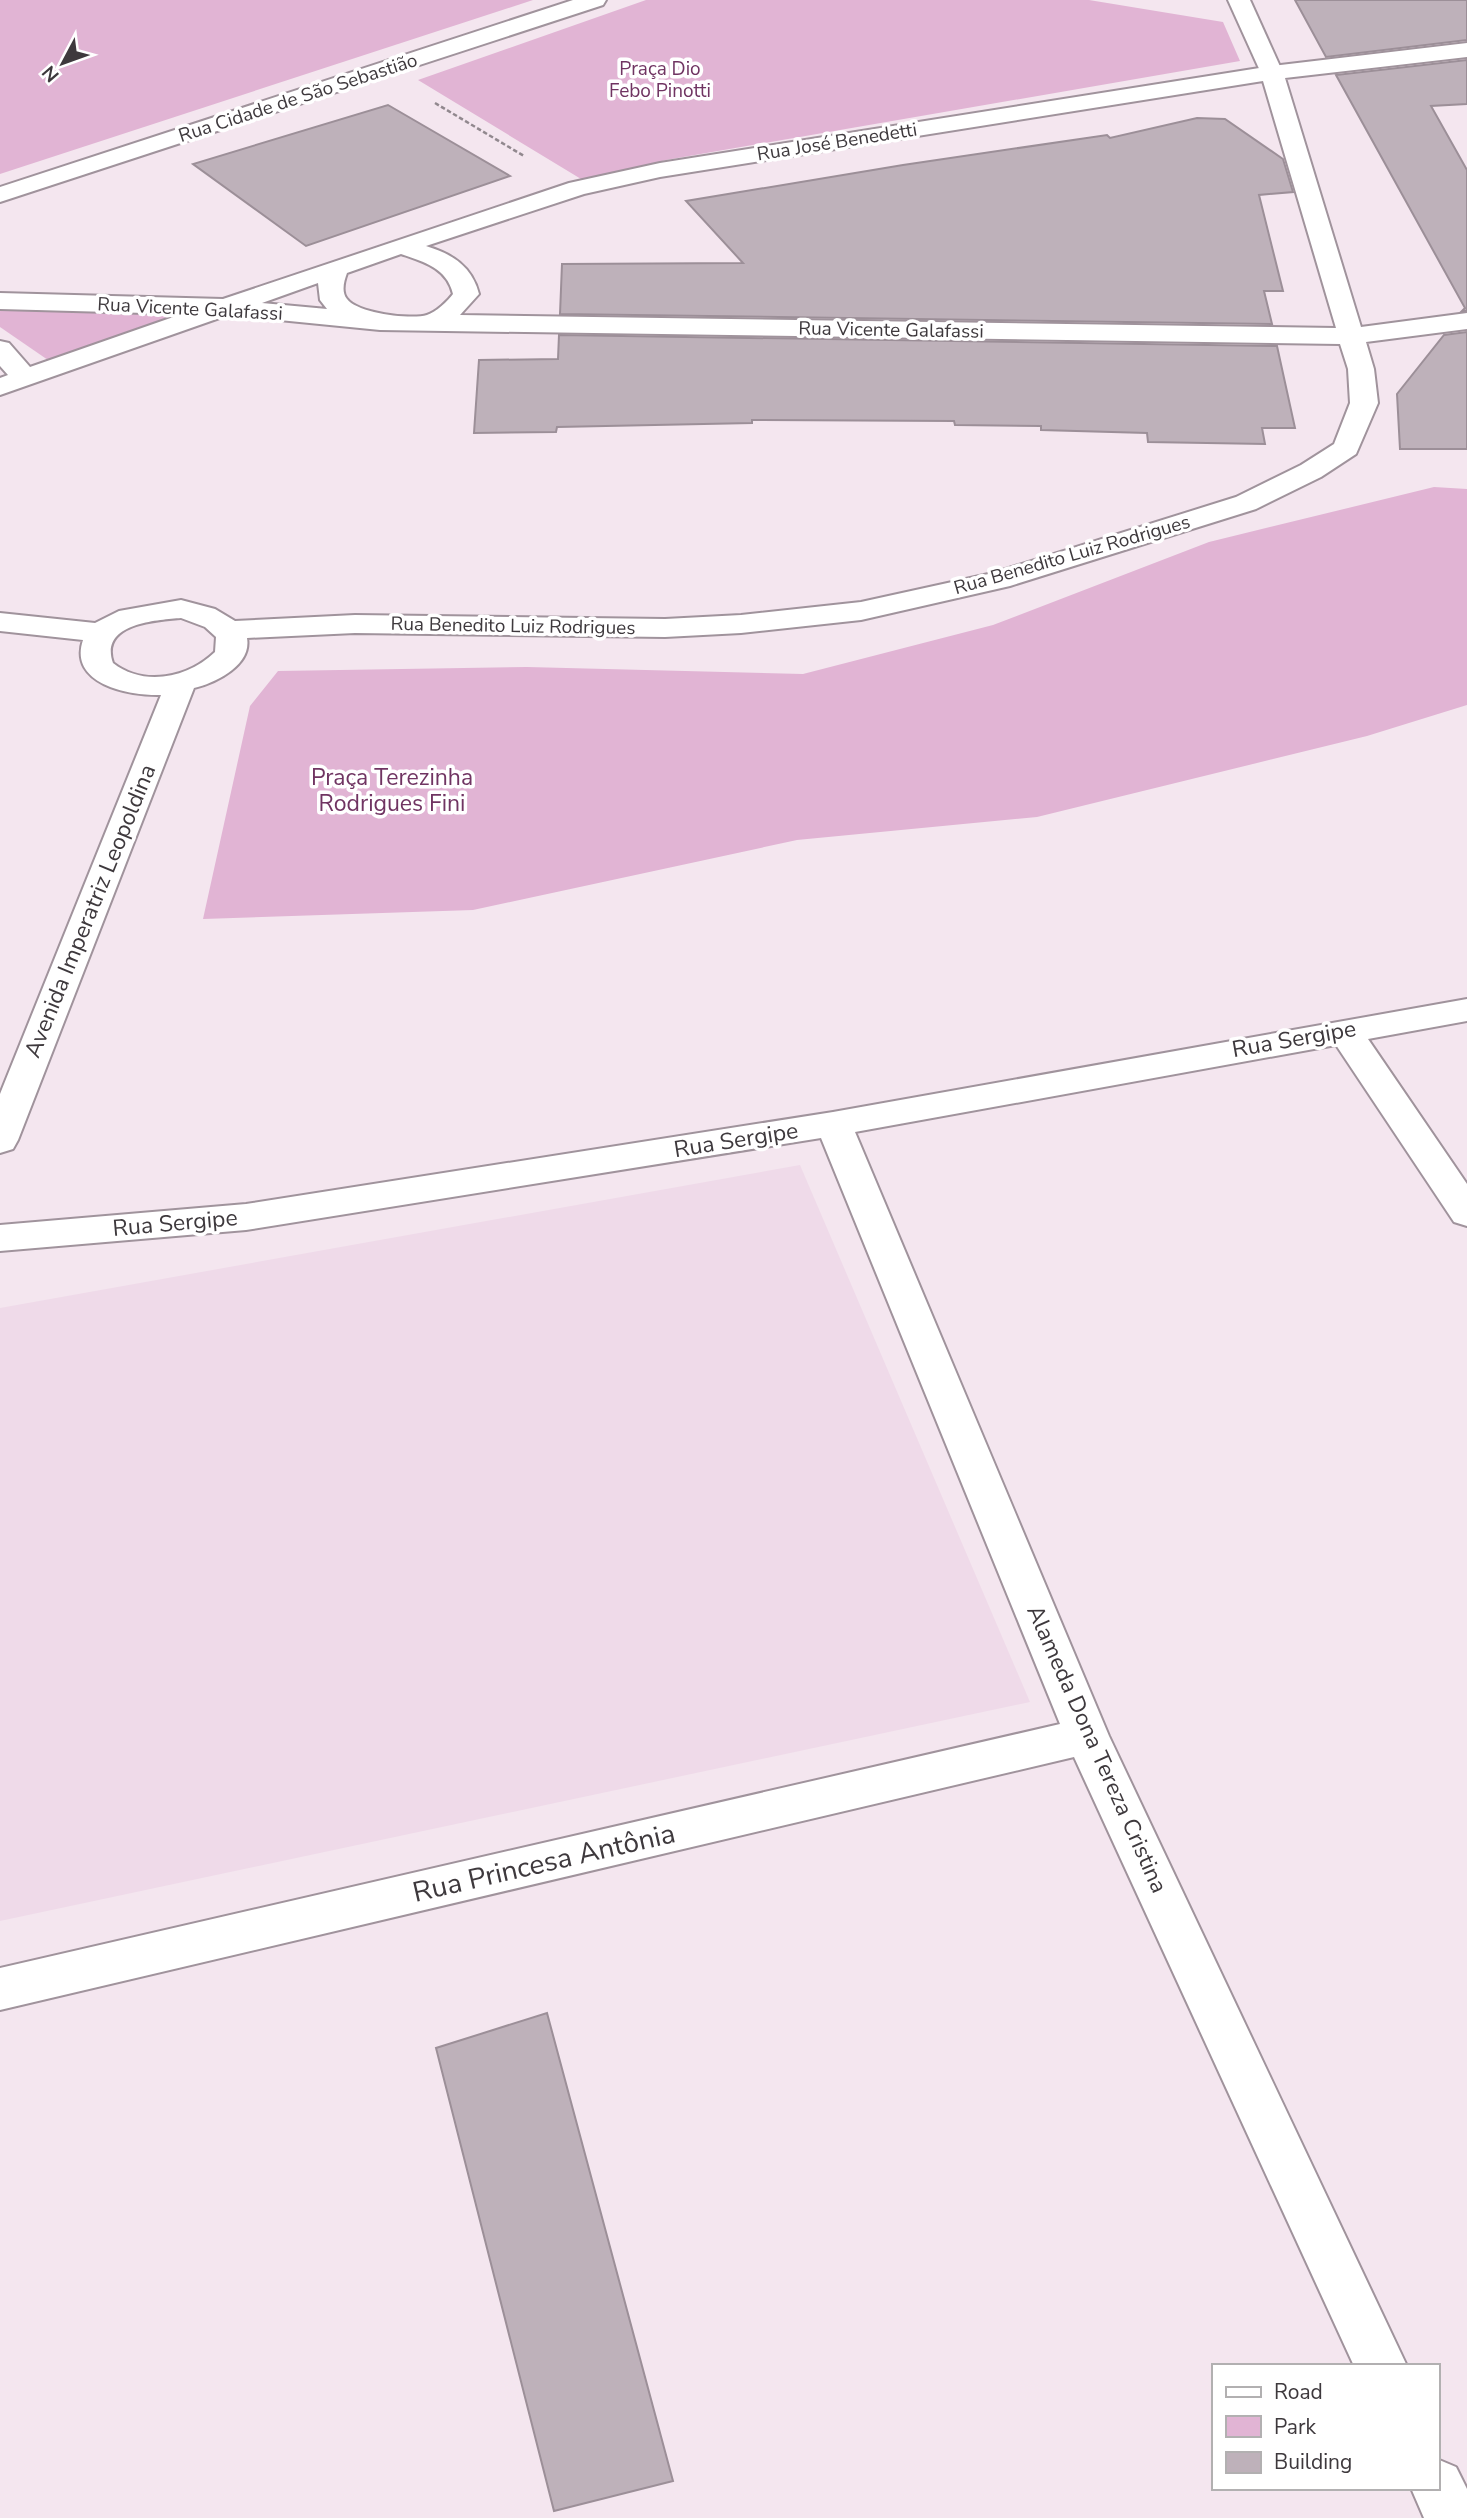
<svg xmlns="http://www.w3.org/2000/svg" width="1467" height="2518" viewBox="0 0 1467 2518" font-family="'Nunito Sans',sans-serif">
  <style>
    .built { fill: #efdae9 }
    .green { fill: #e1b4d4 }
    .building { fill: #beb1ba; stroke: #9c8f98; stroke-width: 2 }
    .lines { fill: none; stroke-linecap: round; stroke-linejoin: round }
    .street-casing { stroke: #a0939c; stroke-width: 4 }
    .secondary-casing { stroke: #a0939c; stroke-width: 4 }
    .path { stroke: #91888e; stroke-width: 2.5; stroke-dasharray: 4.5 2.5; stroke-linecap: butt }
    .street { fill: #fff; fill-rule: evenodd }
    .secondary { fill: #fff; fill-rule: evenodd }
    .labels { text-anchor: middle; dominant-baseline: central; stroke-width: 7; stroke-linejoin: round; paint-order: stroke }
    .far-park-label { font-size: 19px; fill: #703462; stroke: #fff }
    .far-street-label { font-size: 19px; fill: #3e393d; stroke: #fff }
    .park-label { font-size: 23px; fill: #703462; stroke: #fff }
    .street-label { font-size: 23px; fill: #3e393d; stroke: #fff }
    .near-street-label { font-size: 28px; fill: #3e393d; stroke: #fff }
  </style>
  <rect width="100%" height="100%" fill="#f4e6ef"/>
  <!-- built -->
  <polygon class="built" points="800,1165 1030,1702 0,1921 0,1308"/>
  <!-- green -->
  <g class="green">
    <polygon points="0,0 533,0 0,174"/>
    <polygon points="646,0 1089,0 1223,22 1240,61 666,160 586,182 418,80"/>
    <polygon points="0,305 175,309 177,315 48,360 0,327"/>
    <polygon points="1434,487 1467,489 1467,705 1367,736 1037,817 797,840 473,910 203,919 250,706 278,671 527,667 803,674 993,625 1209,542"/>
  </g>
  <!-- building -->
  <g class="building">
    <polygon points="1295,0 1467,0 1467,40 1326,57"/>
    <polygon points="1467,60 1467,104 1431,106 1467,170 1467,311 1462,311 1465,308 1336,75"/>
    <polygon points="388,105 510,176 306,246 193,164"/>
    <polygon points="1197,118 1225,119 1283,159 1293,192 1259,195 1283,291 1264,291 1272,324 560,314 562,264 743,263 686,201 903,165 1107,135 1110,138"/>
    <polygon points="1467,332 1467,449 1400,449 1397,394 1444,335"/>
    <polygon points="559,335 1277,346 1295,428 1262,428 1265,444 1148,442 1147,433 1041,430 1041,426 955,425 954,421 752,420 752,423 557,427 556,432 474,433 479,360 558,359"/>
    <polygon points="547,2013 673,2481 554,2511 436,2048"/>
  </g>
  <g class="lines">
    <defs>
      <g id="street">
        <polygon points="573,0 606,0 603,5 0,202 0,187"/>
        <path d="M1467,43V57L1285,78L1361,327L1467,313V329L1366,342L1374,369L1378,403L1356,454L1321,477L1256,509L1010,586L861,620L741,633L665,637L355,633L247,638C252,665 216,683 194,688L18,1140L13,1149L0,1153V1094L161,695C129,696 68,684 83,640L0,631V613L95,623L119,611L181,600L215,609L235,621L355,615L665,619L741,615L861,602L993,573L1236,497L1301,465L1334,444L1350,403L1348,369L1340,344L380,330L228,315L0,395V378L8,375L0,366V341L9,343L30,367L182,314L0,309V293L223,299L569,183L660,163L1272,66ZM1263,81L1336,328L460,315L479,294C472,266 452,254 426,246L584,194L660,177ZM401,254C424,262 447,268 453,294C448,301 436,312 427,315C411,320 357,313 347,299C341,292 344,281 347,273ZM318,283L320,300L327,309L262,303ZM181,618L205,627L216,637L215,652C188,678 144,687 113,663C99,624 155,620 181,618Z"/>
        <polygon points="1467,999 1467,1021 1368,1039 1467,1184 1467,1226 1454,1222 1336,1045 855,1132 1109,1736 1407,2366 1354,2366 1074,1757 0,2010 0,1968 1060,1724 821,1138 246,1230 0,1251 0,1225 246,1204 833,1112"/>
        <polygon points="1437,2459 1456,2467 1467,2489 1467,2518 1424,2518 1411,2488 1437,2488"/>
      </g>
      <polygon id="secondary" points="1228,0 1250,0 1283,73 1280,78 1264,78 1261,73"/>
    </defs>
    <!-- street casing -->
    <use href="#street" class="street-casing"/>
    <!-- secondary casing -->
    <use href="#secondary" class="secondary-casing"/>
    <!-- path -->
    <polyline class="path" points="435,103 524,156"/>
    <!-- street -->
    <use href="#street" class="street"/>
    <!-- secondary -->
    <use href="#secondary" class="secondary"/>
  </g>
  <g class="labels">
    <!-- far-park labels -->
    <g class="far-park-label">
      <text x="660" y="69">Praça Dio<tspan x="660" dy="22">Febo Pinotti</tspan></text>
    </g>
    <!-- far-street labels -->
    <g class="far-street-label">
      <text transform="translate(298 98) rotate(-18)">Rua Cidade de São Sebastião</text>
      <text transform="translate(837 142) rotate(-9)">Rua José Benedetti</text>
      <text transform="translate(190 309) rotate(3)">Rua Vicente Galafassi</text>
      <text transform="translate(891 330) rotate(1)">Rua Vicente Galafassi</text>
      <text transform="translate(1072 555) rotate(-16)">Rua Benedito Luiz Rodrigues</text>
      <text transform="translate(513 626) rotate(1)">Rua Benedito Luiz Rodrigues</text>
    </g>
    <!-- park labels -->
    <g class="park-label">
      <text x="392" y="777">Praça Terezinha<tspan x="392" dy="26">Rodrigues Fini</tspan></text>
    </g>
    <!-- street labels -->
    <g class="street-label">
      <text transform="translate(90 911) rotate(-68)">Avenida Imperatriz Leopoldina</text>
      <text transform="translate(1294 1039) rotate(-10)">Rua Sergipe</text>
      <text transform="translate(736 1140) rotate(-9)">Rua Sergipe</text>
      <text transform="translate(175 1223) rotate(-5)">Rua Sergipe</text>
      <text transform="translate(1097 1749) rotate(66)">Alameda Dona Tereza Cristina</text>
    </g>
    <!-- near-street labels -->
    <g class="near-street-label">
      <text transform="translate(544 1863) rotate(-13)">Rua Princesa Antônia</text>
    </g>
  </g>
  <!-- legend -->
  <rect x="1212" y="2364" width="228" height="126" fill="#ffffff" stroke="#b2b0b1" stroke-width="2"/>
  <rect x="1226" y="2387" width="35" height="10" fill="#ffffff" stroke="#b2b0b1" stroke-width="2"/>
  <text x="1274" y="2399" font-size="21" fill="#3e393d">Road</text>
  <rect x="1226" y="2416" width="35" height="21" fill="#e1b4d4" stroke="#b2b0b1" stroke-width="2"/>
  <text x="1274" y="2434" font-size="21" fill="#3e393d">Park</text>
  <rect x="1226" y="2452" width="35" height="21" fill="#beb1ba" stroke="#b2b0b1" stroke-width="2"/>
  <text x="1274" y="2469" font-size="21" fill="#3e393d">Building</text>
  <!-- north arrow -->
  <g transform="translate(63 63) rotate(229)" stroke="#ffffff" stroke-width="5" paint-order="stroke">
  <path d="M0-5L12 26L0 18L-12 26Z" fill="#3e393d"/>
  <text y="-10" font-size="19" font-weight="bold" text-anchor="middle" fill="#3e393d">N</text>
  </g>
</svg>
